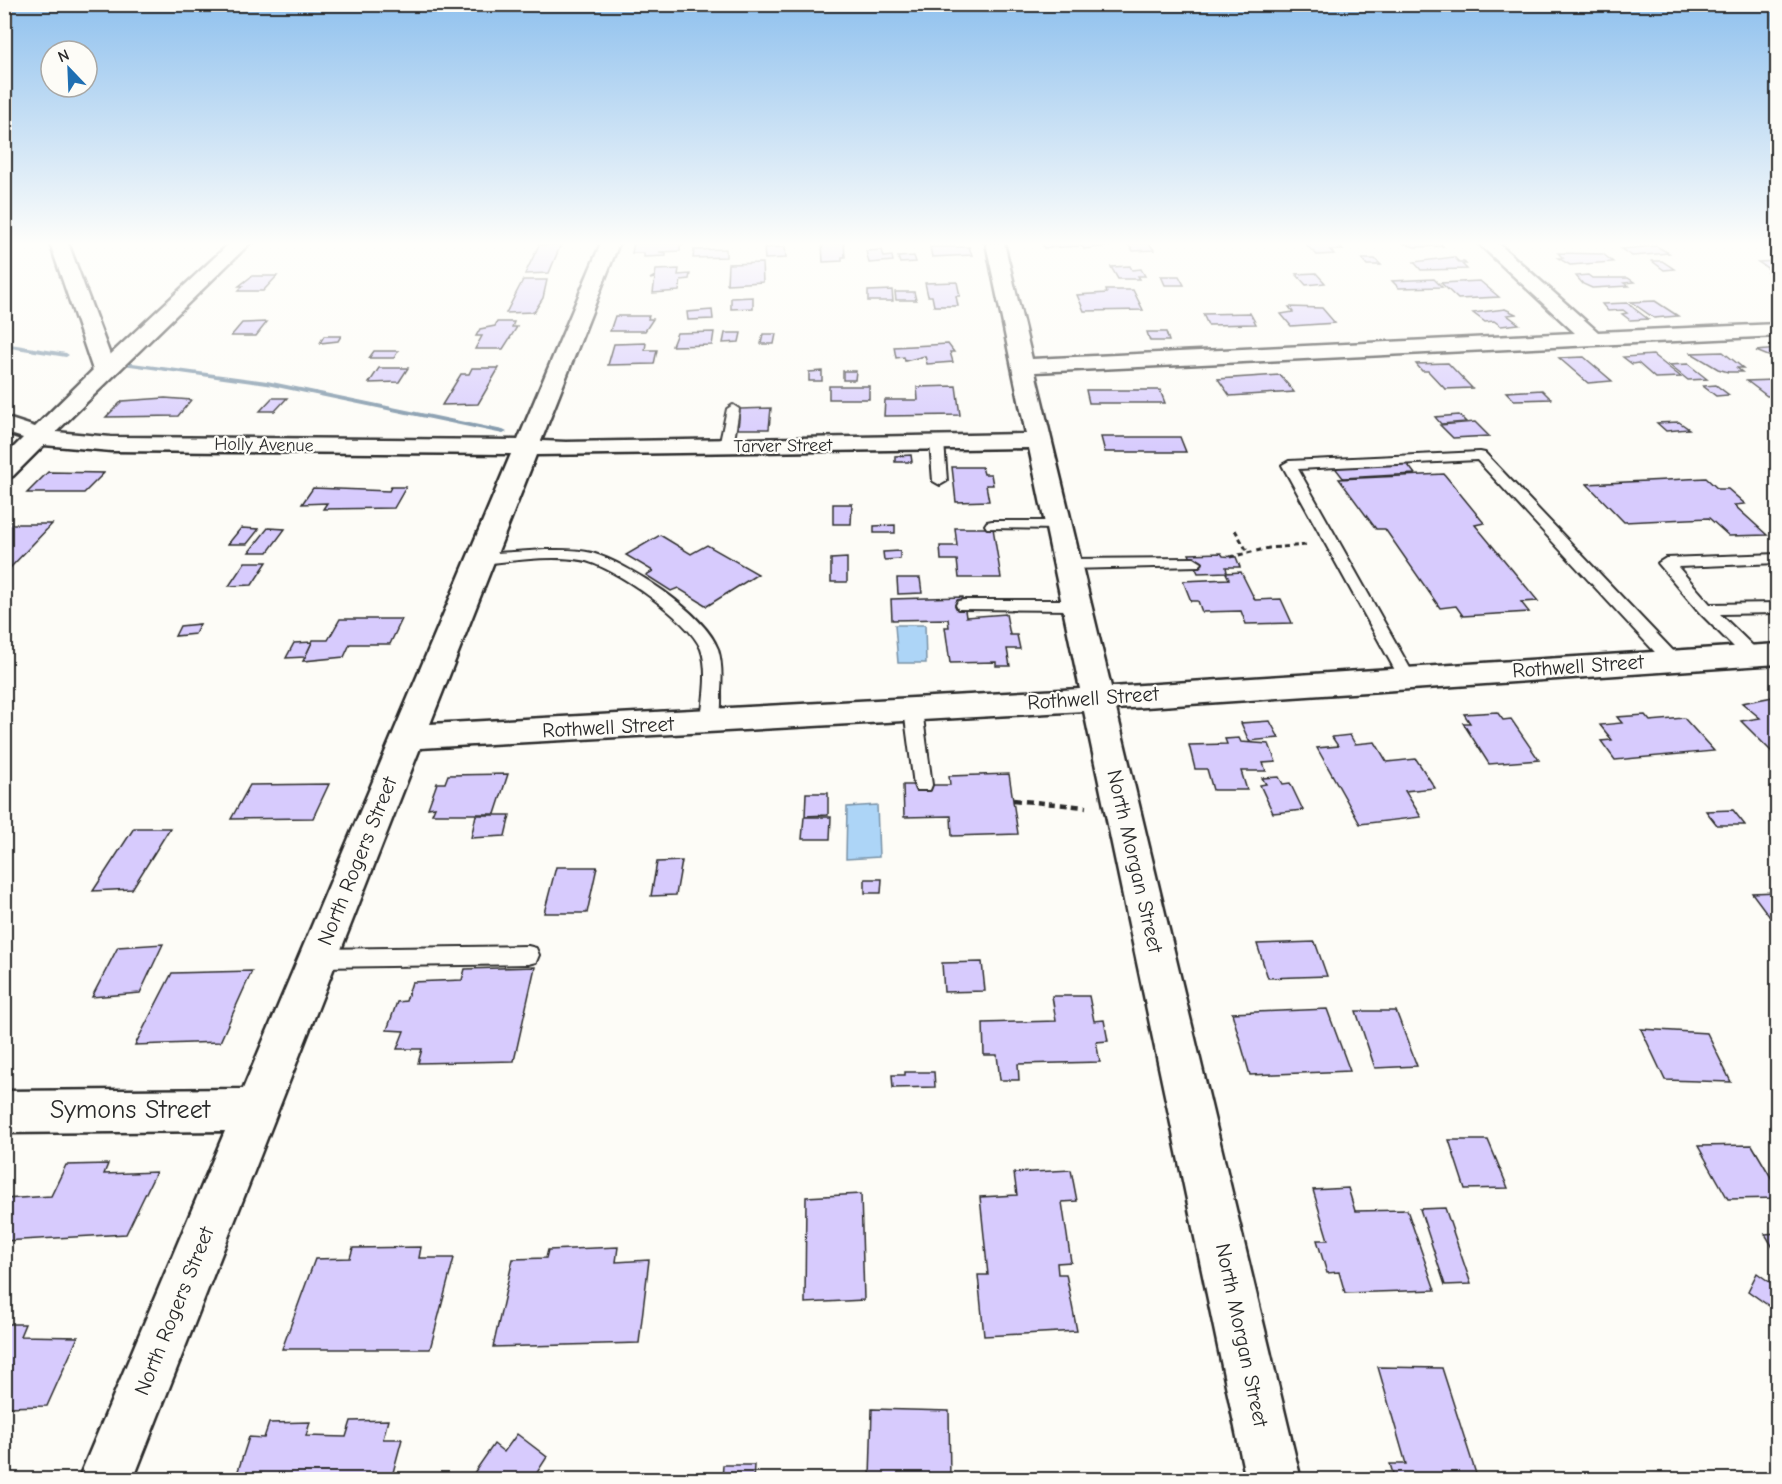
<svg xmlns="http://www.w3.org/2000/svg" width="1782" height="1484" viewBox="0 0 1782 1484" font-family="'Comic Neue',sans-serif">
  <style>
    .water { fill: #add5f7; stroke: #7991a5; stroke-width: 1.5 }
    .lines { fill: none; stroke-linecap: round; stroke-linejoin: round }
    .stream { fill: #7991a5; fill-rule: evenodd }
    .building { fill: #d7cbfd; stroke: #2b2b2b; stroke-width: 1.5 }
    .lane-casing { stroke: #2b2b2b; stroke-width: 4 }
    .street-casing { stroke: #2b2b2b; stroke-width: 5 }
    .path-far1 { stroke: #2b2b2b; stroke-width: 3; stroke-dasharray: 5 4; stroke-linecap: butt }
    .path { stroke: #2b2b2b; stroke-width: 4.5; stroke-dasharray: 7 5; stroke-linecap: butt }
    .lane { fill: #fdfcf7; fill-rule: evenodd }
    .street { fill: #fdfcf7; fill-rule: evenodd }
    .labels { text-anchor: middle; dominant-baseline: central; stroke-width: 4.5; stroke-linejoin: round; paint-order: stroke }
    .far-street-label { font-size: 18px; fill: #2b2b2b; stroke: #fdfcf7 }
    .street-label { font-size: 21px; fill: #2b2b2b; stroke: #fdfcf7 }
    .near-street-label { font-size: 26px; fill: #2b2b2b; stroke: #fdfcf7 }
  </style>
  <rect width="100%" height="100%" fill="#fdfcf7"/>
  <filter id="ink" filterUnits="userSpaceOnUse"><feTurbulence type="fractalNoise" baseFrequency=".0167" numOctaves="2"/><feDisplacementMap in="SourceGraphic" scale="12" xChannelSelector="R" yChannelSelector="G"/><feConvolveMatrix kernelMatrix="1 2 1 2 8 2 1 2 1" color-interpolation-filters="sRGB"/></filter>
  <g filter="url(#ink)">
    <!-- water -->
    <g class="water">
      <polygon points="895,625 925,625 926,663 898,663"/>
      <polygon points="877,805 879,857 846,859 847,807"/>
    </g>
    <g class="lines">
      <!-- stream -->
      <g class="stream">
        <polygon points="4,343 66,353 69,355 66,357 4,347"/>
        <polygon points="125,362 267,381 503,430 507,432 503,434 267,385 123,365 122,364"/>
      </g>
    </g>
    <!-- building -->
    <g class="building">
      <polygon points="634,243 684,243 680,246 680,251 659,252 666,253 666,256 644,257 644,253 632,253"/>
      <polygon points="822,243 844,243 845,257 842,257 842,261 823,262"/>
      <polygon points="1042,243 1115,243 1116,245 1084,249 1082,246 1044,248"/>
      <polygon points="1127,243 1149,243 1154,250 1133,251"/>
      <polygon points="1304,243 1336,243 1343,250 1330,250 1334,254 1317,255"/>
      <polygon points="1402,243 1440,243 1443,246 1415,247"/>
      <polygon points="561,244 549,273 525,274 539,245"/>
      <polygon points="1656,246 1669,253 1632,256 1621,249"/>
      <polygon points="785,247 786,258 765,259 764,248"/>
      <polygon points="930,247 969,247 972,255 932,257"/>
      <polygon points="726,249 726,257 693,258 694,250"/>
      <polygon points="882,250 884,257 892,256 893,261 869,263 866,251"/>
      <polygon points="1558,253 1603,254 1613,262 1570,265 1558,258 1563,258"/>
      <polygon points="914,256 916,262 900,263 898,257"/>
      <polygon points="1454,257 1459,262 1464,262 1466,264 1462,264 1467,269 1421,270 1414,262"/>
      <polygon points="1362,259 1375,259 1381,265 1367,265"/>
      <polygon points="1652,261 1662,261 1674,269 1664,270"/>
      <polygon points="1778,261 1778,279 1768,273 1775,273 1758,262"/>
      <polygon points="762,263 763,282 727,284 728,264"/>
      <polygon points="1130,266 1132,270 1141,269 1145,276 1138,276 1140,279 1118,279 1111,267"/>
      <polygon points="679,269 678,275 690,274 689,279 681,280 679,291 653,293 655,278 650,279 655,276 656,270"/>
      <polygon points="1316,273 1325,283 1306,285 1296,274"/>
      <polygon points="1588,275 1592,278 1628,278 1634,282 1624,283 1629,286 1592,288 1583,284 1576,276"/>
      <polygon points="252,276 277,276 263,291 238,291 243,286 239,286"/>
      <polygon points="1161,276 1179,276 1184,285 1165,285"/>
      <polygon points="1434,279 1442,287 1399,288 1392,281"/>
      <polygon points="523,280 547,280 543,298 534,312 506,313"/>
      <polygon points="1480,281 1499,297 1458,299 1441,283"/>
      <polygon points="957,282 960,296 956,296 958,306 934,306 932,296 928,296 925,283"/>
      <polygon points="892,290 893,301 868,301 868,291"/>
      <polygon points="1106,290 1133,290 1143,310 1084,311 1077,295 1107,293"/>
      <polygon points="895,292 914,292 916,300 896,300"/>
      <polygon points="753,297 753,308 731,309 731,298"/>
      <polygon points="1655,301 1678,316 1654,318 1631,302"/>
      <polygon points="1627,303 1648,319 1630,320 1622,314 1627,313 1623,310 1608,311 1602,304"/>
      <polygon points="1289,307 1322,308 1335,323 1291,326 1281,314 1293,312"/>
      <polygon points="1505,309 1516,314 1507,315 1519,324 1501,326 1494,321 1485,322 1473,313"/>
      <polygon points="712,310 713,319 688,320 687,312"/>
      <polygon points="1250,313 1256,324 1208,325 1203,314"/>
      <polygon points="615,316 649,316 648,319 653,319 645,331 610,331"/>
      <polygon points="267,322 256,336 231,336 242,323"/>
      <polygon points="497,322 514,322 512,327 517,327 503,349 475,349 482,336 476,336 480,329 495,326"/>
      <polygon points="714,332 712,345 672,346 677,333"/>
      <polygon points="1147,332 1166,332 1169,341 1150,341"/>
      <polygon points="725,333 741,333 739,342 723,343"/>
      <polygon points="763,334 776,334 774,344 761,344"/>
      <polygon points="324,336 341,336 338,341 320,343"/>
      <polygon points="646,343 645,350 657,350 654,364 608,365 614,344"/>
      <polygon points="948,344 954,352 950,352 953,362 927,364 925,356 905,361 904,357 896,358 894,347"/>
      <polygon points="1778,349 1778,360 1756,351"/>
      <polygon points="374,351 398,351 394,358 369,358"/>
      <polygon points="1723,352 1743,368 1737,368 1742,372 1728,372 1718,369 1691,353"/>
      <polygon points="1653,355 1681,377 1655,378 1638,363 1632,364 1623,357"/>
      <polygon points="1584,357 1612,381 1588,383 1559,358"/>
      <polygon points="1448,363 1472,388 1445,389 1428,371 1422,371 1416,364"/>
      <polygon points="1688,364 1707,379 1688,380 1669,365"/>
      <polygon points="379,368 408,368 399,382 369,383"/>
      <polygon points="472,368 499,368 478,404 442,405 461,374 469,374"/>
      <polygon points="822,371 822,381 809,381 809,372"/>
      <polygon points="843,371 856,371 855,380 843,380"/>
      <polygon points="1280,375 1294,392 1230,396 1218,379"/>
      <polygon points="1774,380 1778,382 1778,395 1767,396 1747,381"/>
      <polygon points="1716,385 1729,395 1716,396 1703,386"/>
      <rect x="829" y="386" width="40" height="13"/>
      <polygon points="956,386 960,415 884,416 885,400 918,400 917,387"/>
      <polygon points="1086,390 1160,390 1165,403 1089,403"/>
      <polygon points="1542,390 1551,399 1514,400 1506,392"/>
      <polygon points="165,398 191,400 178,416 106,417 122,401"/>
      <polygon points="272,398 287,398 275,411 260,411"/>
      <polygon points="771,408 769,429 738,429 740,409"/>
      <polygon points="1459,415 1466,422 1441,424 1435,417"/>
      <polygon points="1475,422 1489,436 1453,438 1440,425"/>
      <polygon points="1679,422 1689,429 1666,431 1657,423"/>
      <polygon points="1101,437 1180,437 1186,452 1105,452"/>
      <polygon points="911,455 912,462 895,462 895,456"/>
      <polygon points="1405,461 1415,474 1343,478 1333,465"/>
      <polygon points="952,467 982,467 984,474 991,474 993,485 986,485 989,501 956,502"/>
      <polygon points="48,472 104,473 84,493 27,493"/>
      <polygon points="1444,474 1484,523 1475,525 1538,601 1521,602 1529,612 1463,616 1456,606 1440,608 1385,529 1376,529 1339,479"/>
      <polygon points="1706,478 1718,489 1728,489 1745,504 1734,505 1767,535 1729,536 1709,518 1624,522 1587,484"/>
      <polygon points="391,487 406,487 394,508 323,509 327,503 302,504 313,488 389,491"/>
      <polygon points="833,504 852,504 851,524 833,524"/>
      <polygon points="4,524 52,524 10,568 4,569"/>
      <polygon points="895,525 895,533 874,533 874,526"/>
      <polygon points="241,528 259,529 247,544 228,544"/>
      <polygon points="268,528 285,529 268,552 249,552"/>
      <polygon points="955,528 993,528 1001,578 959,578 957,560 941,560 940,546 957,546"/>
      <polygon points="660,535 691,554 707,545 758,574 707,606 678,588 671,591 646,575 653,571 626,555"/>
      <polygon points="900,551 900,559 884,560 883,552"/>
      <polygon points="1221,553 1223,556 1236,557 1240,567 1226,567 1227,572 1198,573 1189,554"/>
      <polygon points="847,558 847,582 831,582 831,559"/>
      <polygon points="245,562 267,562 252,585 229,586"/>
      <polygon points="1241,572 1255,600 1281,599 1292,623 1246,624 1241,611 1202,612 1198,601 1191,601 1183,581 1229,579 1226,573"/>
      <polygon points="897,578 920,578 922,593 898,594"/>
      <polygon points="963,597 966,617 1006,614 1010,635 1017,635 1020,649 1007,649 1010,666 996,666 996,662 950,663 945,627 949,627 948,619 892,620 891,599"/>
      <polygon points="340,619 402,619 390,644 350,644 344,657 303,661 313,640 328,640"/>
      <polygon points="200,624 195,634 175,636 180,626"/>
      <polygon points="312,642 305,657 286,658 294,643"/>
      <polygon points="1778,696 1778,757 1777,757 1741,721 1760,718 1742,703"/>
      <polygon points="1497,712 1503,720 1511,719 1539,760 1489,764 1463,723 1470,723 1464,714"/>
      <polygon points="1645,715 1650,721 1684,718 1714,751 1615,760 1601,741 1612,740 1600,725 1622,723 1617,717"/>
      <polygon points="1270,721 1279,738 1249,741 1241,723"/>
      <polygon points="1350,735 1355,744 1375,742 1387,762 1416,759 1435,788 1405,791 1421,817 1360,824 1317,748 1338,746 1332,737"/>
      <polygon points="1239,738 1241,742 1269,744 1276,762 1263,763 1266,771 1241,771 1247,790 1213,790 1207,769 1195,769 1189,745 1227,744 1225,739"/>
      <polygon points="508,774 495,814 432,814 435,807 428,808 437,783 445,783 448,775"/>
      <polygon points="1009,774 1018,834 952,836 951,816 904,817 903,785 950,785 949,776"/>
      <polygon points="1279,777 1283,784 1290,783 1303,810 1273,813 1260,785 1266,784 1262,778"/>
      <polygon points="329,784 313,818 231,819 250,785"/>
      <polygon points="806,793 828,793 828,815 805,816"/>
      <polygon points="1733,810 1745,825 1717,825 1706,811"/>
      <polygon points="476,815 510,815 505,836 471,838"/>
      <polygon points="804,817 831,817 830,839 802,839"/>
      <polygon points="134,828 170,828 132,889 93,891"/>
      <polygon points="682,861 676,895 651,896 657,862"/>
      <polygon points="556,867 597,867 587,913 544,913"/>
      <polygon points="865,879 882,879 881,893 865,893"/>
      <polygon points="1778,892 1778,928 1752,893"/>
      <polygon points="1315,942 1327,976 1268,978 1257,944"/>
      <polygon points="163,944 140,993 92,997 118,947"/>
      <polygon points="982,962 985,991 944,992 942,963"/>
      <polygon points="535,967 514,1061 418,1063 422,1049 397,1049 404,1031 387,1030 397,1002 406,1001 412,982 462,980 465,969"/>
      <polygon points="252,971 220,1042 135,1045 172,973"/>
      <polygon points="1052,996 1089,996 1094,1021 1104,1020 1108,1041 1096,1042 1100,1062 1018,1064 1019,1080 1000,1080 997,1055 984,1055 983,1023 1056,1021"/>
      <polygon points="1327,1009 1350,1071 1250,1075 1232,1013"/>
      <polygon points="1356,1011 1396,1011 1417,1066 1375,1068"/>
      <polygon points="1641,1029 1707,1033 1731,1082 1665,1080"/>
      <polygon points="905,1072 934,1072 935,1087 893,1088 892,1075 905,1075"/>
      <polygon points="1449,1140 1488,1140 1508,1188 1465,1189"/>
      <polygon points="1752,1145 1778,1189 1778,1198 1728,1199 1698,1146"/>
      <polygon points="108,1164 104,1174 156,1172 126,1234 4,1241 4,1199 51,1196 66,1165"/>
      <polygon points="1071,1170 1077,1201 1062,1202 1071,1262 1057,1263 1058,1274 1066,1274 1077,1331 984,1336 978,1275 988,1275 980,1197 1017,1195 1014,1173"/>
      <polygon points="1348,1188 1355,1211 1407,1210 1435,1290 1345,1293 1339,1272 1327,1273 1317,1240 1328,1240 1313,1190"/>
      <polygon points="861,1194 864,1300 805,1303 806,1197"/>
      <polygon points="1445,1208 1471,1284 1445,1285 1420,1209"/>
      <polygon points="1778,1233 1778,1256 1765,1234"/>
      <polygon points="421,1247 419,1258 454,1258 430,1349 282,1349 315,1259 350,1258 353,1248"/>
      <polygon points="618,1247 616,1262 649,1260 639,1343 493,1347 513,1259 546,1258 548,1250"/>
      <polygon points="1757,1273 1778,1288 1776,1311 1748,1291"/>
      <polygon points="4,1324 25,1324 20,1336 78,1337 47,1406 4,1407"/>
      <polygon points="1378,1367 1442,1368 1478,1480 1395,1480 1390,1464 1406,1464"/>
      <polygon points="872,1409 949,1411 950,1480 870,1478"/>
      <polygon points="388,1420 383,1439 402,1439 391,1480 235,1480 249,1437 264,1438 269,1423 310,1422 306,1436 346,1437 351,1421"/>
      <polygon points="517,1434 547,1457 536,1474 543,1480 469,1480 494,1444 504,1452"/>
      <polygon points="723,1465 754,1465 753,1480 722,1480"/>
    </g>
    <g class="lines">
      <defs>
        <g id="lane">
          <polygon points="733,405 739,409 733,447 726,451 719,447 727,409"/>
          <polygon points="937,438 944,442 947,481 940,485 933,481 930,442"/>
          <polygon points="1480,452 1485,453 1678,656 1680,660 1678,664 1666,664 1477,460 1298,469 1415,677 1413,681 1401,681 1282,465 1289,461"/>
          <polygon points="992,521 1059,521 1066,525 1059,529 987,528 985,525 987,522"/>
          <path d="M546,550C561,550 577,549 592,553C629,564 704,612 718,649C722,662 722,677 721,690C721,701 722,717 716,726H704L701,722C703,699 709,671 701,649C690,620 611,564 581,560C548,555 513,561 480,564L472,559L480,554Z"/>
          <polygon points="1778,554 1778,563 1678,567 1710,604 1778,603 1778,613 1720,614 1758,651 1760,655 1758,659 1746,659 1700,613 1658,563 1666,558"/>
          <polygon points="1194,558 1202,563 1199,566 1068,569 1060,564 1068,559"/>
          <polygon points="964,600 1078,600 1086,605 1078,610 958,609 956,605 958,601"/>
          <polygon points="913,704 922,710 932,785 930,790 916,790 914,785 904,710"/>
          <polygon points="528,946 536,948 539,955 536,962 528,964 318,967 310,965 307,958 310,951 318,949"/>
        </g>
        <path id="street" d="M50,243H68L110,355L230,243H250L56,432L111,437L518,440L601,243H619L541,441L566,442L1026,434L986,243H1004L1032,359L1575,333L1478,243H1498L1598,332L1778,324V336L1035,372L1111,687L1778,644V664L1116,709L1301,1480H1246L1084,711L420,748L133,1480H78L225,1131L4,1133V1091L243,1089L511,454L111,451L44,445L13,476L4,478V457L23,438L4,432V417L35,427L93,370ZM1029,448L1080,689L430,724L536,455Z"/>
      </defs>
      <!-- lane casing -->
      <use href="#lane" class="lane-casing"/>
      <!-- street casing -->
      <use href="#street" class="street-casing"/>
      <!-- path-far1 -->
      <g class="path-far1">
        <polyline points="1235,530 1247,551"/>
        <polyline points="1230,557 1269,548 1306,545"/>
      </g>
      <!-- path -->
      <polyline class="path" points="1013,800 1086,807"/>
      <!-- lane -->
      <use href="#lane" class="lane"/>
      <!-- street -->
      <use href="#street" class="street"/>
    </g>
  </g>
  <!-- sky -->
  <linearGradient id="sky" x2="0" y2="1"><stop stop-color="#90c1ee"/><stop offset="0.54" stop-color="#fefefb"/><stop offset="1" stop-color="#fefefb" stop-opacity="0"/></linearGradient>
  <rect width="1782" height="451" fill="url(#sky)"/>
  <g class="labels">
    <!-- far-street labels -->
    <g class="far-street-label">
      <text transform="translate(264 445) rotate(1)">Holly Avenue</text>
      <text transform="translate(783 446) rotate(-1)">Tarver Street</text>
    </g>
    <!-- street labels -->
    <g class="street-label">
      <text transform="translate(1578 666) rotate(-4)">Rothwell Street</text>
      <text transform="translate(1093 698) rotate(-4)">Rothwell Street</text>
      <text transform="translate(608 727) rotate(-3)">Rothwell Street</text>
      <text transform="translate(357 861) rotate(-68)">North Rogers Street</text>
      <text transform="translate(1135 861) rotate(77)">North Morgan Street</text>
      <text transform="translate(174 1311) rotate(-68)">North Rogers Street</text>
      <text transform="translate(1242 1335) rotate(78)">North Morgan Street</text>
    </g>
    <!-- near-street labels -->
    <g class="near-street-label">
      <text x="130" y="1110">Symons Street</text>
    </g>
  </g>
  <!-- margin -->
  <rect width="1782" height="1484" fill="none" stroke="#fdfcf7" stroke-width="24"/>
  <rect x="12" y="12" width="1758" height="1460" fill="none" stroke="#2b2b2b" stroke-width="2" filter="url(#ink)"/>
  <!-- north arrow -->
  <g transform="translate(69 69) rotate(337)"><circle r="28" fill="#fdfcf7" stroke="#a9a8a5" stroke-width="1.5"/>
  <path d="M0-4.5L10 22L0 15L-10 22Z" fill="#1f6fb2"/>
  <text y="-9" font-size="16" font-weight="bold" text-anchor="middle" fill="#2b2b2b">N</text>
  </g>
</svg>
